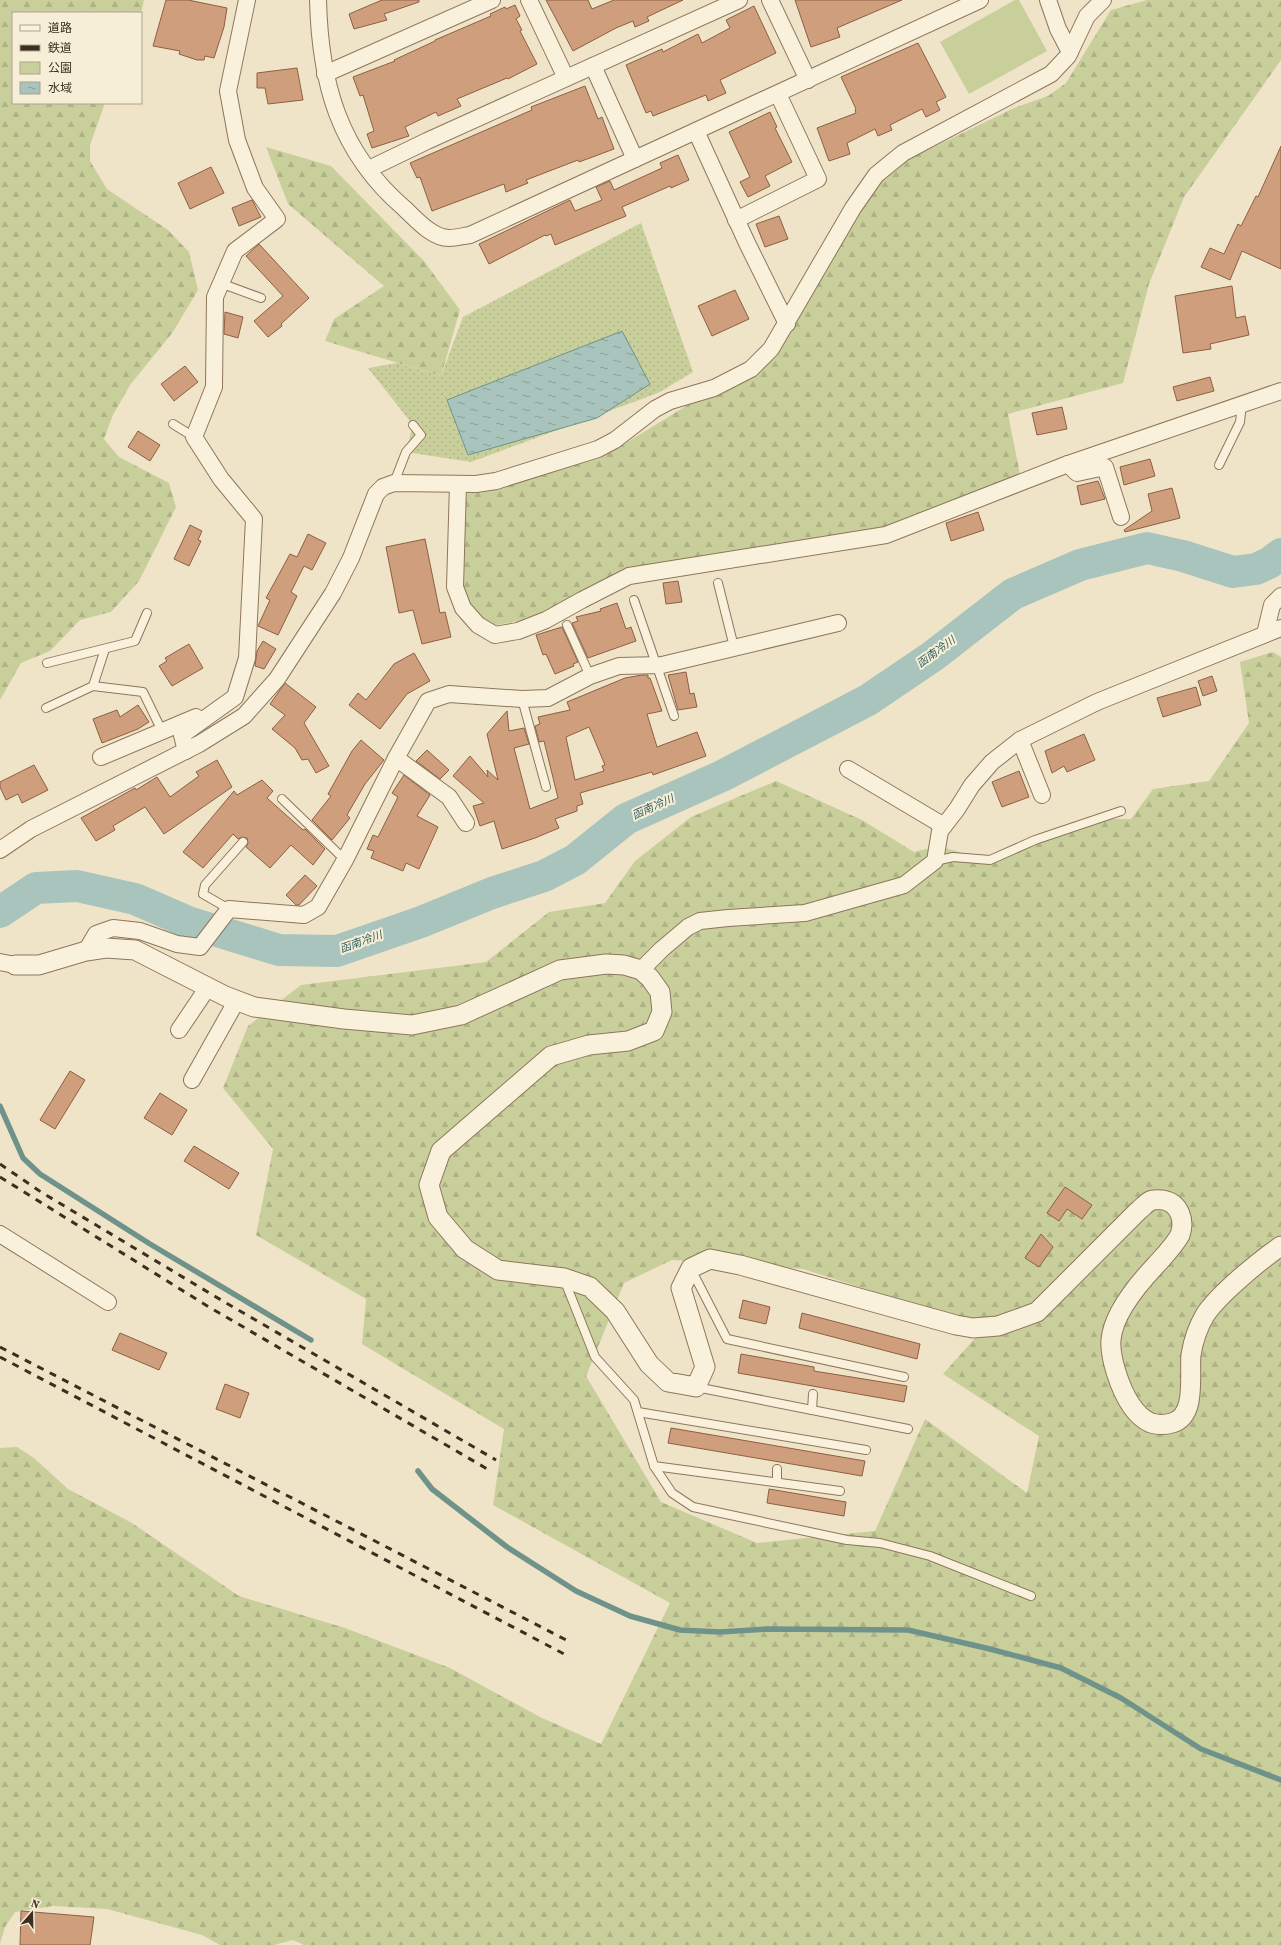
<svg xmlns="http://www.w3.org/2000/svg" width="1281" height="1945" viewBox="0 0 1281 1945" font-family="'Source Serif 4','Noto Sans JP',serif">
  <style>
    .grass { fill: url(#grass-dots) }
    .forest { fill: url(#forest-firs); fill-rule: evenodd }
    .park { fill: #c9cf9b }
    .water { fill: url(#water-ripples); stroke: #6f938a }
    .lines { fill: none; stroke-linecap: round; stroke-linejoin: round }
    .stream { stroke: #6f938a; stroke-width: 5.5 }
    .river { stroke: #a9c4bc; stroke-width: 32 }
    .building { fill: #cf9f7d; stroke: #8d5f41; fill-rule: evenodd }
    .service-casing { stroke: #8d765c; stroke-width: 10 }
    .minor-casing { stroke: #8d765c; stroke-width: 18 }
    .tertiary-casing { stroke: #8d765c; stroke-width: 21 }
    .service { stroke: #faf1dc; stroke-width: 8 }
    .minor { stroke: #faf1dc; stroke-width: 16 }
    .tertiary { stroke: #faf1dc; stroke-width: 19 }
    .rail { stroke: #3d2e20; stroke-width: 3; stroke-dasharray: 7 7; stroke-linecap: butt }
    .labels { text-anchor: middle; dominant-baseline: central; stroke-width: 4; stroke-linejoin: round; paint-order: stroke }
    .water-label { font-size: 11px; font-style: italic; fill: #2f5d5a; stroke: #f7eed8 }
  </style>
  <defs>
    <pattern id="grass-dots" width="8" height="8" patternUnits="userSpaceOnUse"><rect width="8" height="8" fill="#c9cf9b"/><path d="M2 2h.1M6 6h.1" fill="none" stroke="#aeb285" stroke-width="1.8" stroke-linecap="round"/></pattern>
    <pattern id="forest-firs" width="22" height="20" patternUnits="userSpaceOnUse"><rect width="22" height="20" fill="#c9cf9b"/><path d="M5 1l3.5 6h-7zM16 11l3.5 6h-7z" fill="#aeb285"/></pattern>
    <pattern id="water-ripples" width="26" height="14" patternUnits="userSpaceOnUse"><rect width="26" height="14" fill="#a9c4bc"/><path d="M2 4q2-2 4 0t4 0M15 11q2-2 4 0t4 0" fill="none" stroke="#8ba098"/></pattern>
  </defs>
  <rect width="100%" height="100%" fill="#f0e4c8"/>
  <!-- grass -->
  <polygon class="grass" points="641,223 693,372 658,393 471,462 406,452 413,425 368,368 397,363 441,376 463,317"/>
  <!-- forest -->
  <g class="forest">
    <polygon points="0,0 144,0 141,13 13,13 13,103 105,103 90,145 90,161 107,189 168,230 189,252 198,290 173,332 130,385 113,415 104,439 119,457 169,483 176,507 139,581 111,612 80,620 50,651 21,663 0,700"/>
    <polygon points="1147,0 1281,0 1281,60 1184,197 1149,284 1123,383 1008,414 1020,474 893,525 733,560 614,580 533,618 488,627 455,587 468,484 621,446 704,395 728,390 768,352 876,175 1014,108 1048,96 1066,83 1111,10"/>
    <polygon points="266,147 331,166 424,261 460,310 441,376 325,341 334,319 384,286 288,204"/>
    <path d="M1273,652L1281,657V1945H304L293,1940L274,1945H220L202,1935L107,1909L53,1906L15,1912L5,1927L0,1944V1448L17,1447L34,1458L68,1489L132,1523L239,1596L345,1628L450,1668L540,1717L601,1744L670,1603L493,1505L504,1429L362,1344L366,1299L256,1235L273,1149L223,1088L248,1026L301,985L486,962L549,912L605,903L635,861L691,817L776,781L862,820L914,852L939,846L992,862L1092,819H1131L1153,789L1209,781L1249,723L1240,662ZM672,1260L803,1269L985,1327L943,1374L1039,1436L1027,1493L925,1419L875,1531L757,1543L661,1502L586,1376L624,1283Z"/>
  </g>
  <!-- park -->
  <polygon class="park" points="1015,0 1019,0 1047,51 969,94 940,42"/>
  <!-- water -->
  <polygon class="water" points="622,331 650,384 597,418 468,455 447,400"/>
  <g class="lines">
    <!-- stream -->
    <g class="stream">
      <polyline points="0,1106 23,1158 40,1174 150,1244 311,1340"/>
      <polyline points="418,1471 432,1489 507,1547 576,1591 630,1616 680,1630 720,1632 767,1629 908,1630 990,1649 1061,1668 1121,1698 1201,1749 1281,1780"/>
    </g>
    <!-- river -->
    <polyline class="river" points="0,912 36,888 77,886 135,899 188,922 279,950 337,951 421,922 492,893 544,876 575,860 626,819 722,776 868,700 933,656 1013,594 1080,565 1147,548 1183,556 1233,572 1256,569 1269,563 1281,554"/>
  </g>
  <!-- building -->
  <g class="building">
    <polygon points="166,0 188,0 227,8 224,27 214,58 205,56 204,60 197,60 179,54 180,51 153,46"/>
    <polygon points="382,0 419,0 419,2 384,14 387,20 354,29 349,14"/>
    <polygon points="546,0 588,0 592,9 614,0 683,0 647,17 649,21 635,27 633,21 616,28 573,51"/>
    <polygon points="795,0 902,0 837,28 840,37 811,47"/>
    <polygon points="515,5 520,16 516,19 522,30 520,31 537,64 508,79 507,78 457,99 461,106 438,116 436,112 405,127 409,136 372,148 367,134 374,131 363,95 360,96 353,77 395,61 394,60 435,41 435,40 491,16 490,14 505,7 506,9"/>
    <polygon points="754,6 776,53 720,80 726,93 708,101 706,95 653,116 651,111 646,113 626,65 662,49 663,52 698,34 702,43 730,28 726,20"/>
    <polygon points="918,43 946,97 936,102 940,110 926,117 922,109 890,125 892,130 878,136 875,129 847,143 850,154 829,161 817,128 856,113 855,110 856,109 841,77"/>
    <polygon points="297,68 303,100 268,104 265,88 257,88 257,73"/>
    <polygon points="585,86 598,119 602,117 614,149 579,162 578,160 526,180 528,183 506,192 504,184 432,211 420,177 417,178 410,163 532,110 531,107"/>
    <polygon points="770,112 777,127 775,128 792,162 765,176 770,186 748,197 740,182 750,177 729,132"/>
    <polygon points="1281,146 1281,269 1242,251 1230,280 1201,267 1210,248 1224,254 1238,224 1241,226 1256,196 1258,197"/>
    <polygon points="678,155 689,180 671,188 670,186 622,207 626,216 555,245 551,234 546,236 545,235 489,264 479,244 570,200 575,211 602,200 596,187 610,181 614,190 662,168 660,163"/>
    <polygon points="211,167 224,193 190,209 178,183"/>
    <polygon points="252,200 261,217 239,226 232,208"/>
    <polygon points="779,216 788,239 765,247 756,224"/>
    <polygon points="259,244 309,298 281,324 282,326 268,337 254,321 283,296 246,256"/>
    <polygon points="1232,286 1236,318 1245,316 1249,335 1210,344 1211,349 1183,353 1175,296"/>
    <polygon points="735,290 749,319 712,336 698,306"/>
    <polygon points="225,312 243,317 238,338 224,334"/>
    <polygon points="185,366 198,382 174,401 161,384"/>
    <polygon points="1210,377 1214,391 1177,401 1173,387"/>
    <polygon points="1062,407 1067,429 1037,435 1032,413"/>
    <polygon points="138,431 160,445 150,461 128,447"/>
    <polygon points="1150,459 1155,476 1124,485 1120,467"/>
    <polygon points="1098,481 1105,499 1081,505 1077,486"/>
    <polygon points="1172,488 1180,518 1125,532 1124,530 1152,511 1148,494"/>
    <polygon points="978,512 984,530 951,541 946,523"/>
    <polygon points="190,525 202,531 198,540 201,541 189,566 174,559"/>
    <polygon points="308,534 326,543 312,570 304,566 291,592 297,596 278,635 258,626 270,600 266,598 290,554 297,557"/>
    <polygon points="425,539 440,613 445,612 451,637 422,644 413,610 399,613 386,547"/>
    <polygon points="678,581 682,602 666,604 663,583"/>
    <polygon points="617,603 626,629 631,627 636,641 588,658 572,623 578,621 576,617 601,611 600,609"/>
    <polygon points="562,627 578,662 573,664 574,666 555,674 546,654 543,655 536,635"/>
    <polygon points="263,641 276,649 264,669 255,666 257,651"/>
    <polygon points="189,644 203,668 172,686 159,666 167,661 165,658"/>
    <polygon points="414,653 430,681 407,694 380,729 349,705 358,693 366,700 394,664"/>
    <polygon points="686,672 690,694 694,693 697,707 678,710 668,675"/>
    <path d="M642,675H648V678H650L662,711L647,714L657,747L697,732L706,756L653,775L652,772L580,793L583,804L577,806V811L555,819L559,828L535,838L502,849L494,821L480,826L473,806L484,803L453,776L470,756L488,777L487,770L498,780L487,734L507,711L509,731L524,728L529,744L514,748L530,809L558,798L544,741L539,742L535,726L540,724L538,717L570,710L567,702L625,678ZM589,727L605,765L602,766L604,771L575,780L566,737Z"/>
    <polygon points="1212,676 1217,691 1203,696 1198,681"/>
    <polygon points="285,683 316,707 304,723 329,766 316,773 308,759 302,760 295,748 272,729 285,715 270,704"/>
    <polygon points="1196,687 1201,705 1163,717 1157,698"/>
    <polygon points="138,705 149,722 138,729 102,743 93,719 117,710 120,717"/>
    <polygon points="1084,734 1095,760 1067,772 1064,766 1052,773 1045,751"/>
    <polygon points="361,740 384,760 365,784 347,815 350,818 332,840 312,820 331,796 328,794 352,751"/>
    <polygon points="427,750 449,770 440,779 416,761"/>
    <polygon points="217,760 232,787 164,834 145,807 113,826 115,830 96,841 81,818 135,788 136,790 157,777 170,797 199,776 196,772"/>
    <polygon points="34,765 48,790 22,803 18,794 6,800 0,787 0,782"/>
    <polygon points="1019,771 1029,797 1002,807 992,782"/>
    <polygon points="404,775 430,795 417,816 438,827 419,869 406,863 403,871 371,858 374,851 367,849 373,835 378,837 398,797 392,793"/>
    <polygon points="262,780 273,791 267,798 303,830 305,829 325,849 313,865 291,845 270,868 246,847 248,843 247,838 242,837 238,839 233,834 203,868 183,852 234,791 237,795"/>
    <polygon points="305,875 317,886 299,905 296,905 286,895"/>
    <polygon points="70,1071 85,1080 55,1129 40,1120"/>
    <polygon points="160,1093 187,1110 172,1135 144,1118"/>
    <polygon points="194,1146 239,1173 229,1189 184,1161"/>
    <polygon points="1065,1187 1092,1205 1082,1219 1067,1209 1059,1221 1047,1213"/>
    <polygon points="1041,1234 1053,1247 1039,1267 1025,1258"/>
    <polygon points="743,1300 770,1307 766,1324 739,1318"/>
    <polygon points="802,1313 920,1344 917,1359 799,1328"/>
    <polygon points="120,1333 167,1353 159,1370 112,1350"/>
    <polygon points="741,1354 814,1367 814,1371 907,1386 904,1402 738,1373"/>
    <polygon points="225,1384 249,1393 240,1418 216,1409"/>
    <polygon points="671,1428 865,1461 862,1476 668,1443"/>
    <polygon points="769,1489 846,1502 844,1516 767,1503"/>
    <polygon points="21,1911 94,1917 90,1945 20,1945"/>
  </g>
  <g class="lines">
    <defs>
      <g id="service">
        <polyline points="220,283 261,298"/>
        <polyline points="173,424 194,437"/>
        <polyline points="1219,465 1240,422 1242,404"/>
        <polyline points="394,483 406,452 421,435 413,425"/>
        <polyline points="718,583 734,647"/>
        <polyline points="634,600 674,716"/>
        <polyline points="567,625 590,676"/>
        <polyline points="47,663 135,641 147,613"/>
        <polyline points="93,686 105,649"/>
        <polyline points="522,699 546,787"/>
        <polyline points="46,708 93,686 143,692 162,731"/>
        <polyline points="282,799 345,860"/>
        <polyline points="935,861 953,857 990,860 1035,840 1121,811"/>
        <polyline points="229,909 203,894 205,885 243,842"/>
        <polyline points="692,1271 727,1339 904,1377"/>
        <polyline points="564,1279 595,1357 634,1400 654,1466 672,1493 693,1507 847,1540 880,1543 930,1556 1031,1596"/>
        <polyline points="696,1387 908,1429"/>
        <polyline points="812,1410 813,1394"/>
        <polyline points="638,1412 866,1450"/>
        <polyline points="654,1466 840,1491"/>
        <polyline points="777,1482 777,1469"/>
      </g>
      <g id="minor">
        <path d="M318,0C320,83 339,152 404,208C416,219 432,238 449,238C456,238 463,236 470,235L980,0"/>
        <polyline points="529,0 566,78"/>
        <polyline points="770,0 808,80"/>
        <polyline points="1048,0 1058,29 1070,52"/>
        <polyline points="593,66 635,159"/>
        <polyline points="325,74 492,0"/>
        <polyline points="696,131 747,243 787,324"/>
        <polyline points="369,169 427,141 739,0"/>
        <polyline points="736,220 818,179 778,94"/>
        <polyline points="1068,464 1077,473 1105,467 1121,517"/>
        <polyline points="458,484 455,587 463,608 478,625 495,635 518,631 546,620 582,600 629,576 886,535 1068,464 1281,391"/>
        <polyline points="1265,634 1272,605 1281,596"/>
        <polyline points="1020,740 1042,795"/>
        <polyline points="186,751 182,735 235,697 247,658 254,519 221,479 194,437 214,387 215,297 235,251 277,219 255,188 237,140 228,91 247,0"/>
        <polyline points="101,757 196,717"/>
        <polyline points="396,758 449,797 466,823"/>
        <polyline points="848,769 944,826"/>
        <polyline points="0,850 31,829 199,744 244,716 277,679 333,593 351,558 376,494 383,487 394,483 476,484 496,481 598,449 615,440 655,409 670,401 714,388 751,369 771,349 853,208 876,175 903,153 1051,74 1068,56 1087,16 1103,0"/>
        <polyline points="86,951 96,934 113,928 140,931 177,944 200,947 229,909 304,915 318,907 345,860 396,758 428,701 449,694 522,699 548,698 590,676 619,666 662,665 838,623"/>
        <polyline points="0,962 15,965"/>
        <polyline points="641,970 662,949 688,927 700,921 728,918 805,913 904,885 935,861 940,831 957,809 972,785 992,762 1020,740 1097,702 1281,628"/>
        <polyline points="179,1030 208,987"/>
        <polyline points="192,1080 237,1000"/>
        <polyline points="0,1234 108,1302"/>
      </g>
      <path id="tertiary" d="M15,965H39L86,951L106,948L135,950L225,996L254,1007L344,1019L412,1025L461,1015L560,970L606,964L624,965L641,970L650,978L660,992L662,1012L654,1031L628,1041L589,1045L551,1056L441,1151L429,1185L438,1217L465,1249L498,1270L564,1278L590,1287L615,1311L649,1364L668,1382L696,1387L705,1367L681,1288L691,1268L710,1259L740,1265L956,1325L973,1328L998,1326L1037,1312L1138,1211C1142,1208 1146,1203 1150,1201C1154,1199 1159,1200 1163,1200C1180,1203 1185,1221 1180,1235C1174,1246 1164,1256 1156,1265C1139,1283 1113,1314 1111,1340C1110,1350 1113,1362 1116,1372C1122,1391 1132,1415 1151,1423C1158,1425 1165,1425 1172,1423C1197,1416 1189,1375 1191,1355C1193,1342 1198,1327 1205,1315C1218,1295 1260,1260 1281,1246"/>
    </defs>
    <!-- service casing -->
    <use href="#service" class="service-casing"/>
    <!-- minor casing -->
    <use href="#minor" class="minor-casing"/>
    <!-- tertiary casing -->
    <use href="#tertiary" class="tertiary-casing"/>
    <!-- service -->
    <use href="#service" class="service"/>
    <!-- minor -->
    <use href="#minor" class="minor"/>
    <!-- tertiary -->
    <use href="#tertiary" class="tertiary"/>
    <!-- rail -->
    <g class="rail">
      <polyline points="0,1164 41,1192 216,1297 496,1460"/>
      <polyline points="0,1177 209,1307 489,1470"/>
      <polyline points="0,1347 572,1643"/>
      <polyline points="0,1357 566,1655"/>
    </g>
  </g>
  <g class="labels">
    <!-- water labels -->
    <g class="water-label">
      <text transform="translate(936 652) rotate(-36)">函南冷川</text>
      <text transform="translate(653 807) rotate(-24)">函南冷川</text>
      <text transform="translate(361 942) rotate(-20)">函南冷川</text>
    </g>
  </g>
  <!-- legend -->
  <rect x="12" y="12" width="130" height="92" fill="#f7eed8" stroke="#ada18e"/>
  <rect x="20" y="25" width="20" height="6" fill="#faf1dc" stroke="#ada18e"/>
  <text x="48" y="32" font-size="12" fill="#3d2e20">道路</text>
  <rect x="20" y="45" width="20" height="6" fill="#3d2e20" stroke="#ada18e"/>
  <text x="48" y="52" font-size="12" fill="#3d2e20">鉄道</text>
  <rect x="20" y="62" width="20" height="12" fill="#c9cf9b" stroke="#ada18e"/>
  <text x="48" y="72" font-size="12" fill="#3d2e20">公園</text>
  <rect x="20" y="82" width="20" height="12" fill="url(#water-ripples)" stroke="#ada18e"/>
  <text x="48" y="92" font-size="12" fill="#3d2e20">水域</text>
  <!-- north arrow -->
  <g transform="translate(32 1913) rotate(20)" stroke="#f7eed8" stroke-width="3" paint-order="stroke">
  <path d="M0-3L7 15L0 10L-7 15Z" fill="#3d2e20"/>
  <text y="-6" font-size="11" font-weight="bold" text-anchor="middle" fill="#3d2e20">N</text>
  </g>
</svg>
